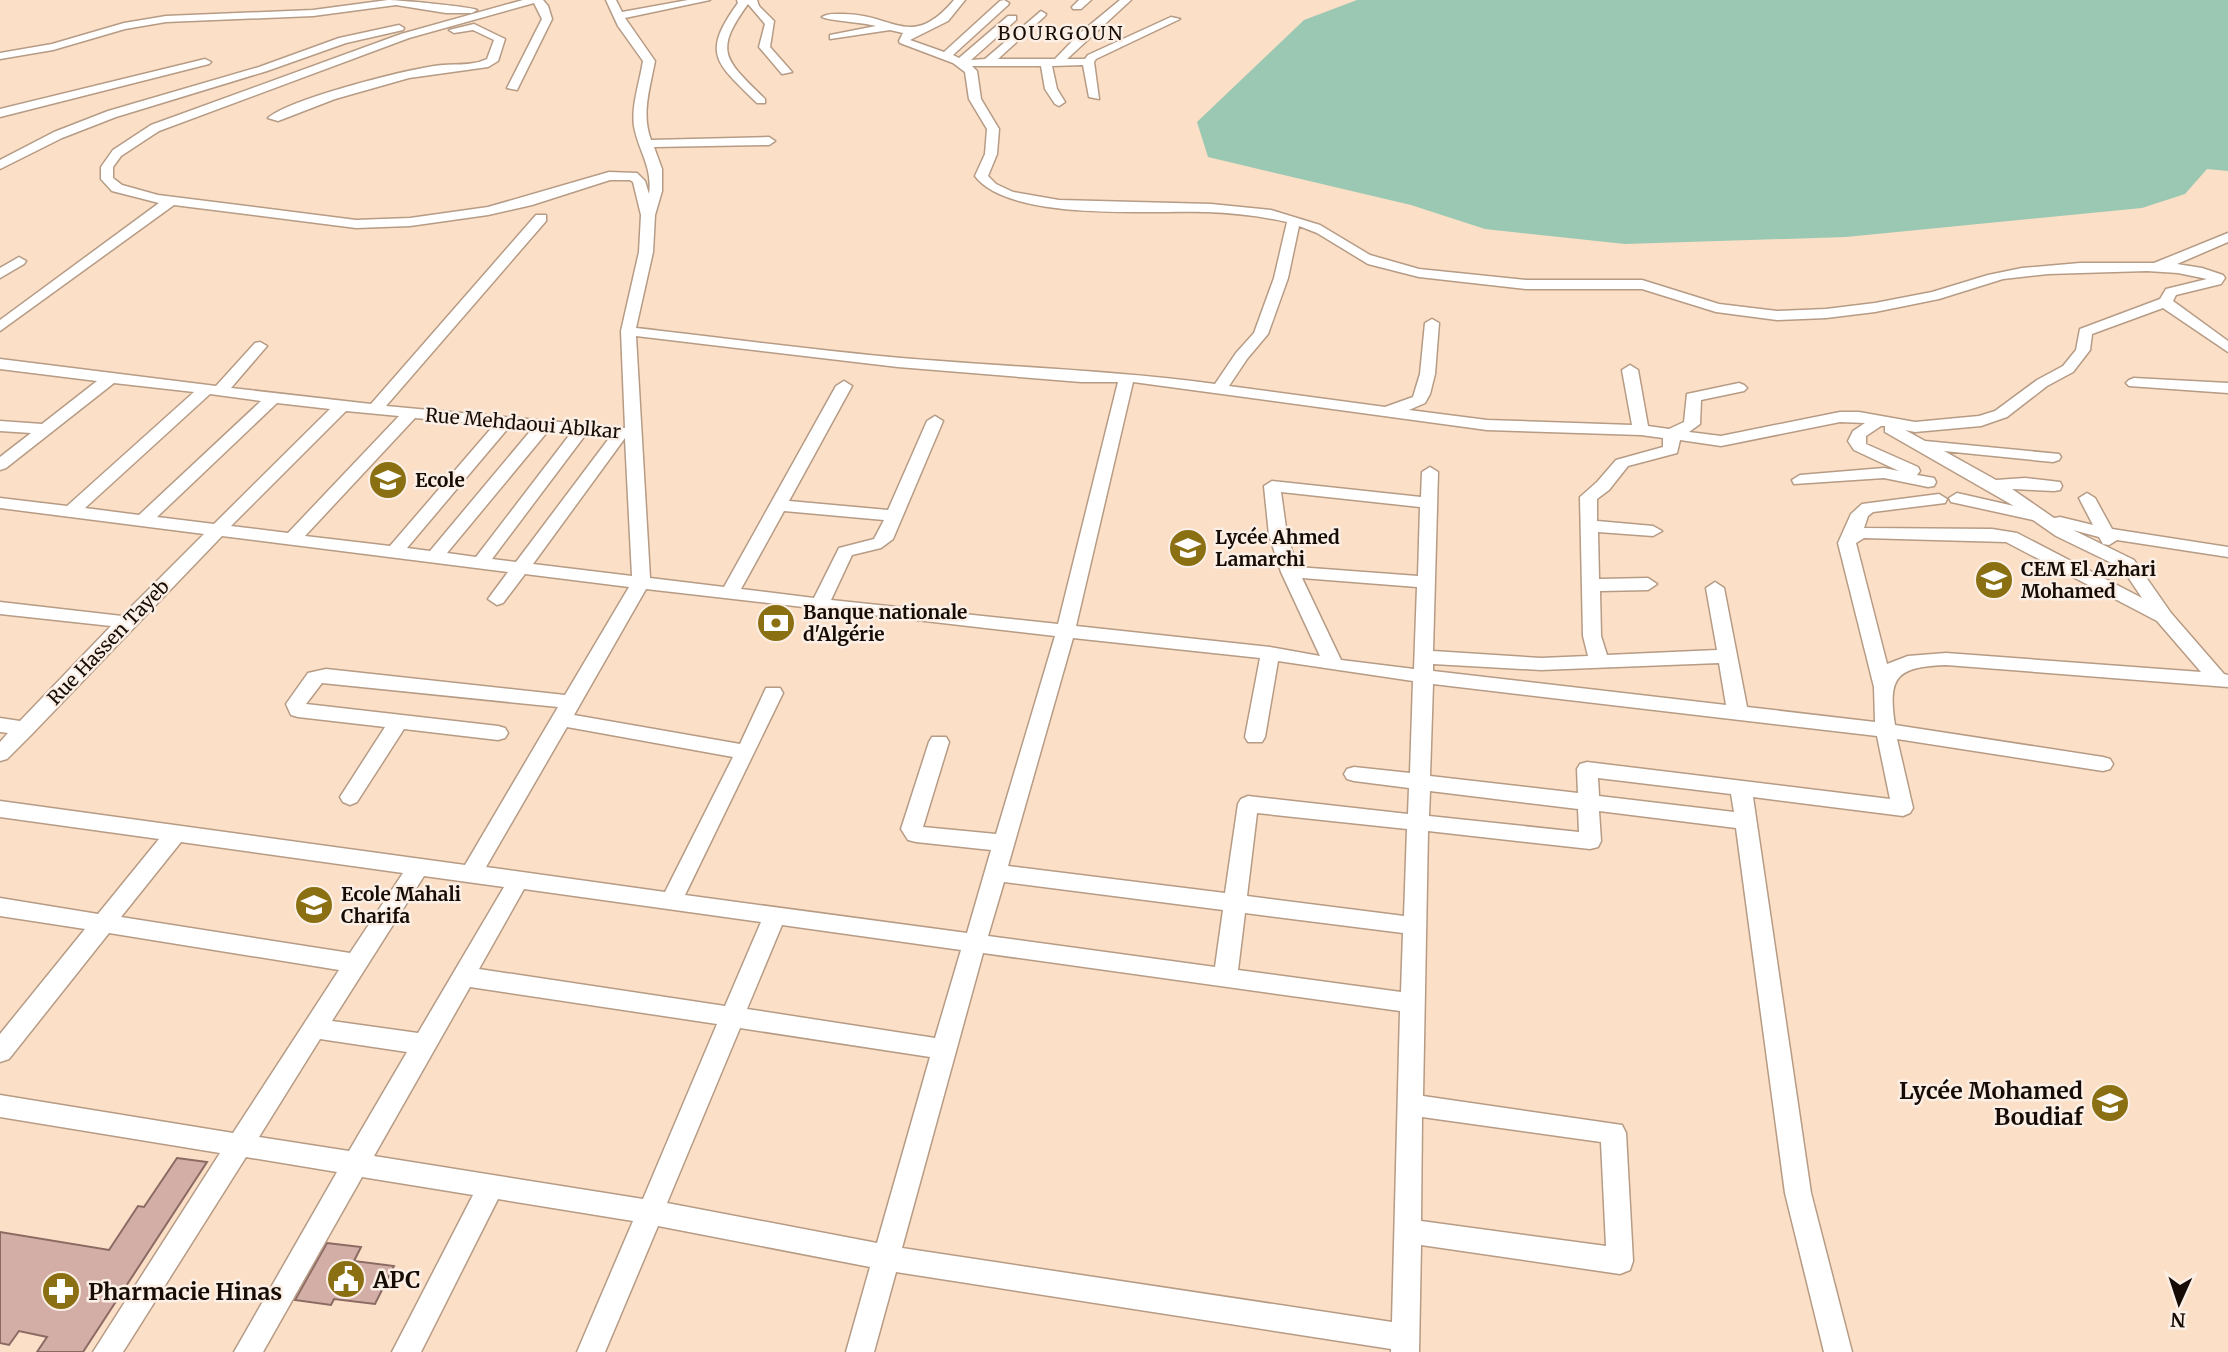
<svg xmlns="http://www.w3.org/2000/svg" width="2228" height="1352" viewBox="0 0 2228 1352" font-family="Merriweather,serif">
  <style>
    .green { fill: #9ac8b2 }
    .building { fill: #d3aea6; stroke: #8b6a63; stroke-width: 2 }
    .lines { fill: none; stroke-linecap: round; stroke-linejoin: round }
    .minor-casing { stroke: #b69b85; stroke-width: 3 }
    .minor { fill: #fff; fill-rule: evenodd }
    .labels { text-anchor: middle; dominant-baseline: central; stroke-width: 5; stroke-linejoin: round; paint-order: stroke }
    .far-quarter-label { font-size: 19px; letter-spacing: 2px; fill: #160c05; stroke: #fbefe6 }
    .street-label { font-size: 19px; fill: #160c05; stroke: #fbefe6 }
    .poi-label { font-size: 19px; font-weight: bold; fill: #160c05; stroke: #fbefe6; text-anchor: start }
    .near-poi-label { font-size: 23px; font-weight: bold; fill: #160c05; stroke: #fbefe6; text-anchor: start }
  </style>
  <rect width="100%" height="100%" fill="#fbdfc7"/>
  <!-- green -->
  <polygon class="green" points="1357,0 2228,0 2228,171 2207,169 2185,194 2142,208 1846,237 1625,244 1485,229 1411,205 1208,157 1197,122 1304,20"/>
  <!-- building -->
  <g class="building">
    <polygon points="177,1158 207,1162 83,1352 37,1352 47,1337 19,1331 9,1345 0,1343 0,1232 109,1250 138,1206 144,1207"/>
    <polygon points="327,1243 361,1247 354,1261 394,1266 375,1304 334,1299 331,1305 295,1300"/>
  </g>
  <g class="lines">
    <defs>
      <g id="minor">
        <path d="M388,0C399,0 473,7 477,10L472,13H446L396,5L313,16L166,22L125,29L53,50L0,59V53L52,44L124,23L166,16L313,10Z"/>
        <path d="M523,0H543L548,6L552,19L517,90L507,88L542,19L534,3L409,38L159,131L121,156L113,167V178L122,185L158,195L356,220L410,218L488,207L609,172L637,173L645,181L649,194C653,167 638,150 634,126C631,106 640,81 643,61L618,26L606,0H616L622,12L688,0H710L625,18L655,61C650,88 641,114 651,140L769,137L775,141L769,145L654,147L662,169V191L655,215L653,252L636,328C724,338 813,350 901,358C1006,367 1111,370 1215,384L1236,353L1254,333L1274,278L1287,222C1261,216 1234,213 1207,212C1151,210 1010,222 975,176L985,154L987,129L969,99L965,72L953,63L900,43L899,41L903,33L890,30L830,39V35L876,26C862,22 829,21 822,17C828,13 835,14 843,14C894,14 911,51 954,0H965L948,21L910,40L944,52L1000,1L1004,0L1009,3L1008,5L953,55L959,58L1008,16H1016V20L971,60L985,59L1041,11L1046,14L1045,16L998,59H1055L1079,34L1120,0H1131L1067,59H1085L1088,55L1171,17L1180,19L1096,59L1094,62L1099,99L1089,97L1083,65L1052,66L1057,89L1065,102L1059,106L1055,104L1045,89L1041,66H972L977,71L981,99L999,129L997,154L988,176L996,184L1013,192L1059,200L1211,204L1271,210L1320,225L1370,255L1419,269L1526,280H1642L1719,304L1777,311L1826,309L1875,303L1932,292L1988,275L2022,268L2080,263H2154L2228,233V242L2177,264L2202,268L2223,275L2225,278L2221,284L2176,295L2173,301L2228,341V352L2163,308L2092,334L2090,350L2073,372L2047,386L2007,417L1981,426L1915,432L1905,430L1925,441L2059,454L2061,457L2059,460L2053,462L1944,451L1996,480L2025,478L2060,482L2062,486L2060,490L2054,491L2012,489L2054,518L2060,517L2093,525L2079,498L2087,493L2095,498L2112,529L2228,547V557L2117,540L2109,545L2103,544L2099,537L2073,530L2134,560L2171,613L2224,674L2228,675V687L1946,665C1898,667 1887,675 1895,725L2103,757L2110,759L2113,764L2110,769L2103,771L1897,739L1913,808L1910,813L1903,816L1753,797L1811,1193L1852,1352H1824L1785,1193L1736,828L1599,811L1601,841L1598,847L1590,849L1428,831L1423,1096L1622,1125L1626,1133L1633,1261L1630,1270L1620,1274L1421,1245L1419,1352H1391V1349L896,1272L874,1352H846L870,1267L658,1226L605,1352H577L633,1221L498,1199L421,1352H392L473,1195L362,1177L263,1352H234L337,1172L246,1157L123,1352H93L220,1153L0,1117V1095L233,1133L339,970L109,933L9,1059L0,1062V1034L85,929L0,916V898L98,914L159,839L0,817V801L465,865L558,707L322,683L306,704L498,726L505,728L508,733L505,738L498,740L404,729L357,802L350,805L343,802L340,797L385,727L298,717L291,715L286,704L308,673L326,669L565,695L629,587L525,574L503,603L497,605L488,599L508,572L222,536L32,734L7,759L0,761V742L8,733L0,732V718L20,721L111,626L0,614V602L122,616L204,534L0,508V498L67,506L194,392L114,383L6,468L0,470V457L31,433L0,431V421L42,424L97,381L0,369V359L216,386L255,343L260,342L267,346L231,388L371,404L536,215H546V221L386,406L625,428L621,331L639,252L641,215L633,182L630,180H610L532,205L488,215L410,226L356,228L174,205L0,331V320L159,203L112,191L101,179V167L113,150L151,125L401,34ZM1299,226L1317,233L1368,264L1419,277L1526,289H1642L1716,312L1777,320L1826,318L1875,312L1939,299L2003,279L2048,274L2147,271L2178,273L2207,279L2166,289L2160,299L2080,329L2076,350L2063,366L2037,380L1995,411L1979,416L1915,422L1859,412H1840L1721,436L1689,432L1700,424L1701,400L1744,391L1747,388L1744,385L1739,383L1687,394L1684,422L1669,429L1648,426L1638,370L1630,365L1622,370L1632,425L1487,420L1409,410L1425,403L1430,394L1435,374L1439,323L1432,319L1425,323L1420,374L1413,397L1385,407L1229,386L1247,359L1268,334L1288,278ZM636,336L898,367L1081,382H1118L1058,624L831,600L852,555L881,548L893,539L943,421L935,416L927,421L888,510L789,501L852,386L844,381L836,386L724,587L650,578ZM1133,382L1487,430L1641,435L1663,438V447L1616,460L1597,482L1580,497L1583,636L1588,656L1541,658L1433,651L1438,472L1430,467L1422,472L1421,497L1272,481L1264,486L1269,535L1281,572L1320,656L1270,647L1076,626ZM210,394L261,401L139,515L85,508ZM277,403L330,409L214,524L157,517ZM346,411L399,416L288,533L231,526ZM415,418L494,425L390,546L305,536ZM1840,422L1865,423L1853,431L1848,441L1854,450L1899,471L1884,468L1800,475L1792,480L1794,484L1884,478L1928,487L1934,486L1936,482L1934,478L1917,475L1920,471L1918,467L1866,444V436L1881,426H1885V432L2014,506L1957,493L1949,498L1951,502L2033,520L2056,536L2122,568L2142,598L2017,533L1992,529L1864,528L1868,516L1873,512L1945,503L1947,499L1939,494L1862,504L1851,514L1838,543L1874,687L1875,722L1747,707L1724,588L1715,582L1706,588L1717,650L1607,655L1601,636L1600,591L1648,590L1657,584L1648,578L1599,579L1598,532L1653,536L1662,531L1653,526L1597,521V499L1609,490L1628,466L1677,453L1680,440L1721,446ZM509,427L532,429L430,551L407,548ZM548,431L571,433L476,557L447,553ZM586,434L610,437L516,562L492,559ZM625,438L632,576L533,564ZM1281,492L1420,507L1418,576L1297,567L1287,535ZM784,511L884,520L874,539L839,548L814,598L741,589ZM1864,538L2006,542L2157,621L2201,672L1946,653L1908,656L1887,664L1856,543ZM1302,578L1417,587L1414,669L1341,660ZM646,589L1055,636L996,834L923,827L949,742L946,737H932L929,742L901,829L908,840L916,842L991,850L967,933L685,895L783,693L780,688H766L740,744L574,715ZM1073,638L1260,658L1245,737L1248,742H1262L1265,737L1278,661L1413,681L1410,773L1354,767L1347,769L1344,774L1347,779L1354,781L1409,788L1408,814L1248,796L1241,799L1238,804L1225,893L1008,866ZM1719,663L1726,705L1433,671V664L1541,670ZM1433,684L1877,736L1890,799L1587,762L1580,764L1577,769L1578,793L1430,776ZM567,727L733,757L665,892L486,867ZM1598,778L1731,794L1734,812L1599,796ZM1430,791L1578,809L1579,832L1429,816ZM1257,813L1407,829L1404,916L1247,896ZM181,842L403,873L350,953L121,917ZM424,876L504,887L418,1033L332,1021ZM1004,882L1223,910L1215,967L988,936ZM524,889L761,922L725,1006L479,969ZM1245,913L1403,933L1401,992L1238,970ZM782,925L961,950L935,1038L747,1009ZM983,953L1400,1011L1392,1322L902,1248ZM470,987L717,1024L643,1199L374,1156ZM740,1028L930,1057L877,1243L667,1203ZM320,1039L407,1052L349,1151L259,1137ZM1422,1117L1601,1142L1606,1246L1421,1221Z"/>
        <path d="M737,0H757L759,6L774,21L770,47L792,72L782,74L759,47L765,24L748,4C712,53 726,60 765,99V103H757C717,63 700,55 738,3Z"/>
        <polygon points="1079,0 1091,0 1081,9 1073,9 1072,7"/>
        <path d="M474,24L505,39L498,61L488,67L409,78L335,99L278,121L268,118C290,99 401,71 434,66C452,63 470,67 487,59L494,40L473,30L454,33L449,30Z"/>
        <polygon points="399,25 404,28 403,30 346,43 267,71 116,117 62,138 0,169 0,160 54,132 108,111 259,67 339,38"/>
        <polygon points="205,59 211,62 209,64 0,117 0,109"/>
        <polygon points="19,257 26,261 24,264 0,278 0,268"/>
        <polygon points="2134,378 2228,383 2228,393 2129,386 2126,383 2129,380"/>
      </g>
    </defs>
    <!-- minor casing -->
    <use href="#minor" class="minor-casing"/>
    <!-- minor -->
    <use href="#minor" class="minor"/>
  </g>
  <!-- icons -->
  <defs>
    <symbol id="school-disc" viewBox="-11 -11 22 22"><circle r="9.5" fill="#8a7012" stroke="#fbefe6"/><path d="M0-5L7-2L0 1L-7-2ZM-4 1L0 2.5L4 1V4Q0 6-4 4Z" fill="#fff"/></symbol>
    <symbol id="bank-disc" viewBox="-11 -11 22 22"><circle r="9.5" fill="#8a7012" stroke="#fbefe6"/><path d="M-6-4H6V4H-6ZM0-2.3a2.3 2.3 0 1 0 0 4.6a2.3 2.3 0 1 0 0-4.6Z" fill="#fff"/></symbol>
    <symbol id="civic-disc" viewBox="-11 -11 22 22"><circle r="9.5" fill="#8a7012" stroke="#fbefe6"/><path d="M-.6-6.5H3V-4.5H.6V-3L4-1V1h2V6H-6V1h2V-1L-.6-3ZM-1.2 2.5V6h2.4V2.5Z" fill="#fff"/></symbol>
    <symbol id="pharmacy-disc" viewBox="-11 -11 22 22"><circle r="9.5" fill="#8a7012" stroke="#fbefe6"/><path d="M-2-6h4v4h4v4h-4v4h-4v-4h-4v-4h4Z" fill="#fff"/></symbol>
  </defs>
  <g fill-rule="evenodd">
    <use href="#school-disc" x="366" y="458" width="44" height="44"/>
    <use href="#school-disc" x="1166" y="526" width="44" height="44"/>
    <use href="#school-disc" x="1972" y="558" width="44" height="44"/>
    <use href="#bank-disc" x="754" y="601" width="44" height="44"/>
    <use href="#school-disc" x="292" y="883" width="44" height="44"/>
    <use href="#school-disc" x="2088" y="1081" width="44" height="44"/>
    <use href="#civic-disc" x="324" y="1257" width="44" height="44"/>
    <use href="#pharmacy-disc" x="39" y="1269" width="44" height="44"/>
  </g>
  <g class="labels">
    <!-- far-quarter labels -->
    <g class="far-quarter-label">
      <text x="1061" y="33">BOURGOUN</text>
    </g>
    <!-- street labels -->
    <g class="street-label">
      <text transform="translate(523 423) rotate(5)">Rue Mehdaoui Ablkar</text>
      <text transform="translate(108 642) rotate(-46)">Rue Hassen Tayeb</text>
    </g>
    <!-- poi labels -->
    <g class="poi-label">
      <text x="415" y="480">Ecole</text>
      <text x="1215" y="537">Lycée Ahmed<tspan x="1215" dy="22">Lamarchi</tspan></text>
      <text x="2021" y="569">CEM El Azhari<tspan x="2021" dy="22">Mohamed</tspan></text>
      <text x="803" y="612">Banque nationale<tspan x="803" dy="22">d'Algérie</tspan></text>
      <text x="341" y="894">Ecole Mahali<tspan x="341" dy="22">Charifa</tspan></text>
    </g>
    <!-- near-poi labels -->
    <g class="near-poi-label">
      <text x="2083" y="1090" text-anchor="end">Lycée Mohamed<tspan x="2083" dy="26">Boudiaf</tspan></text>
      <text x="373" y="1279">APC</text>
      <text x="88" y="1291">Pharmacie Hinas</text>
    </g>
  </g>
  <!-- north arrow -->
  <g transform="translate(2179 1303) rotate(183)" stroke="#fbefe6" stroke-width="5" paint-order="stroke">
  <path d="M0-5L12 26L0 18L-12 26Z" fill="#160c05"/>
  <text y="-10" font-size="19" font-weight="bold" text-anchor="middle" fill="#160c05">N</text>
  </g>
</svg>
